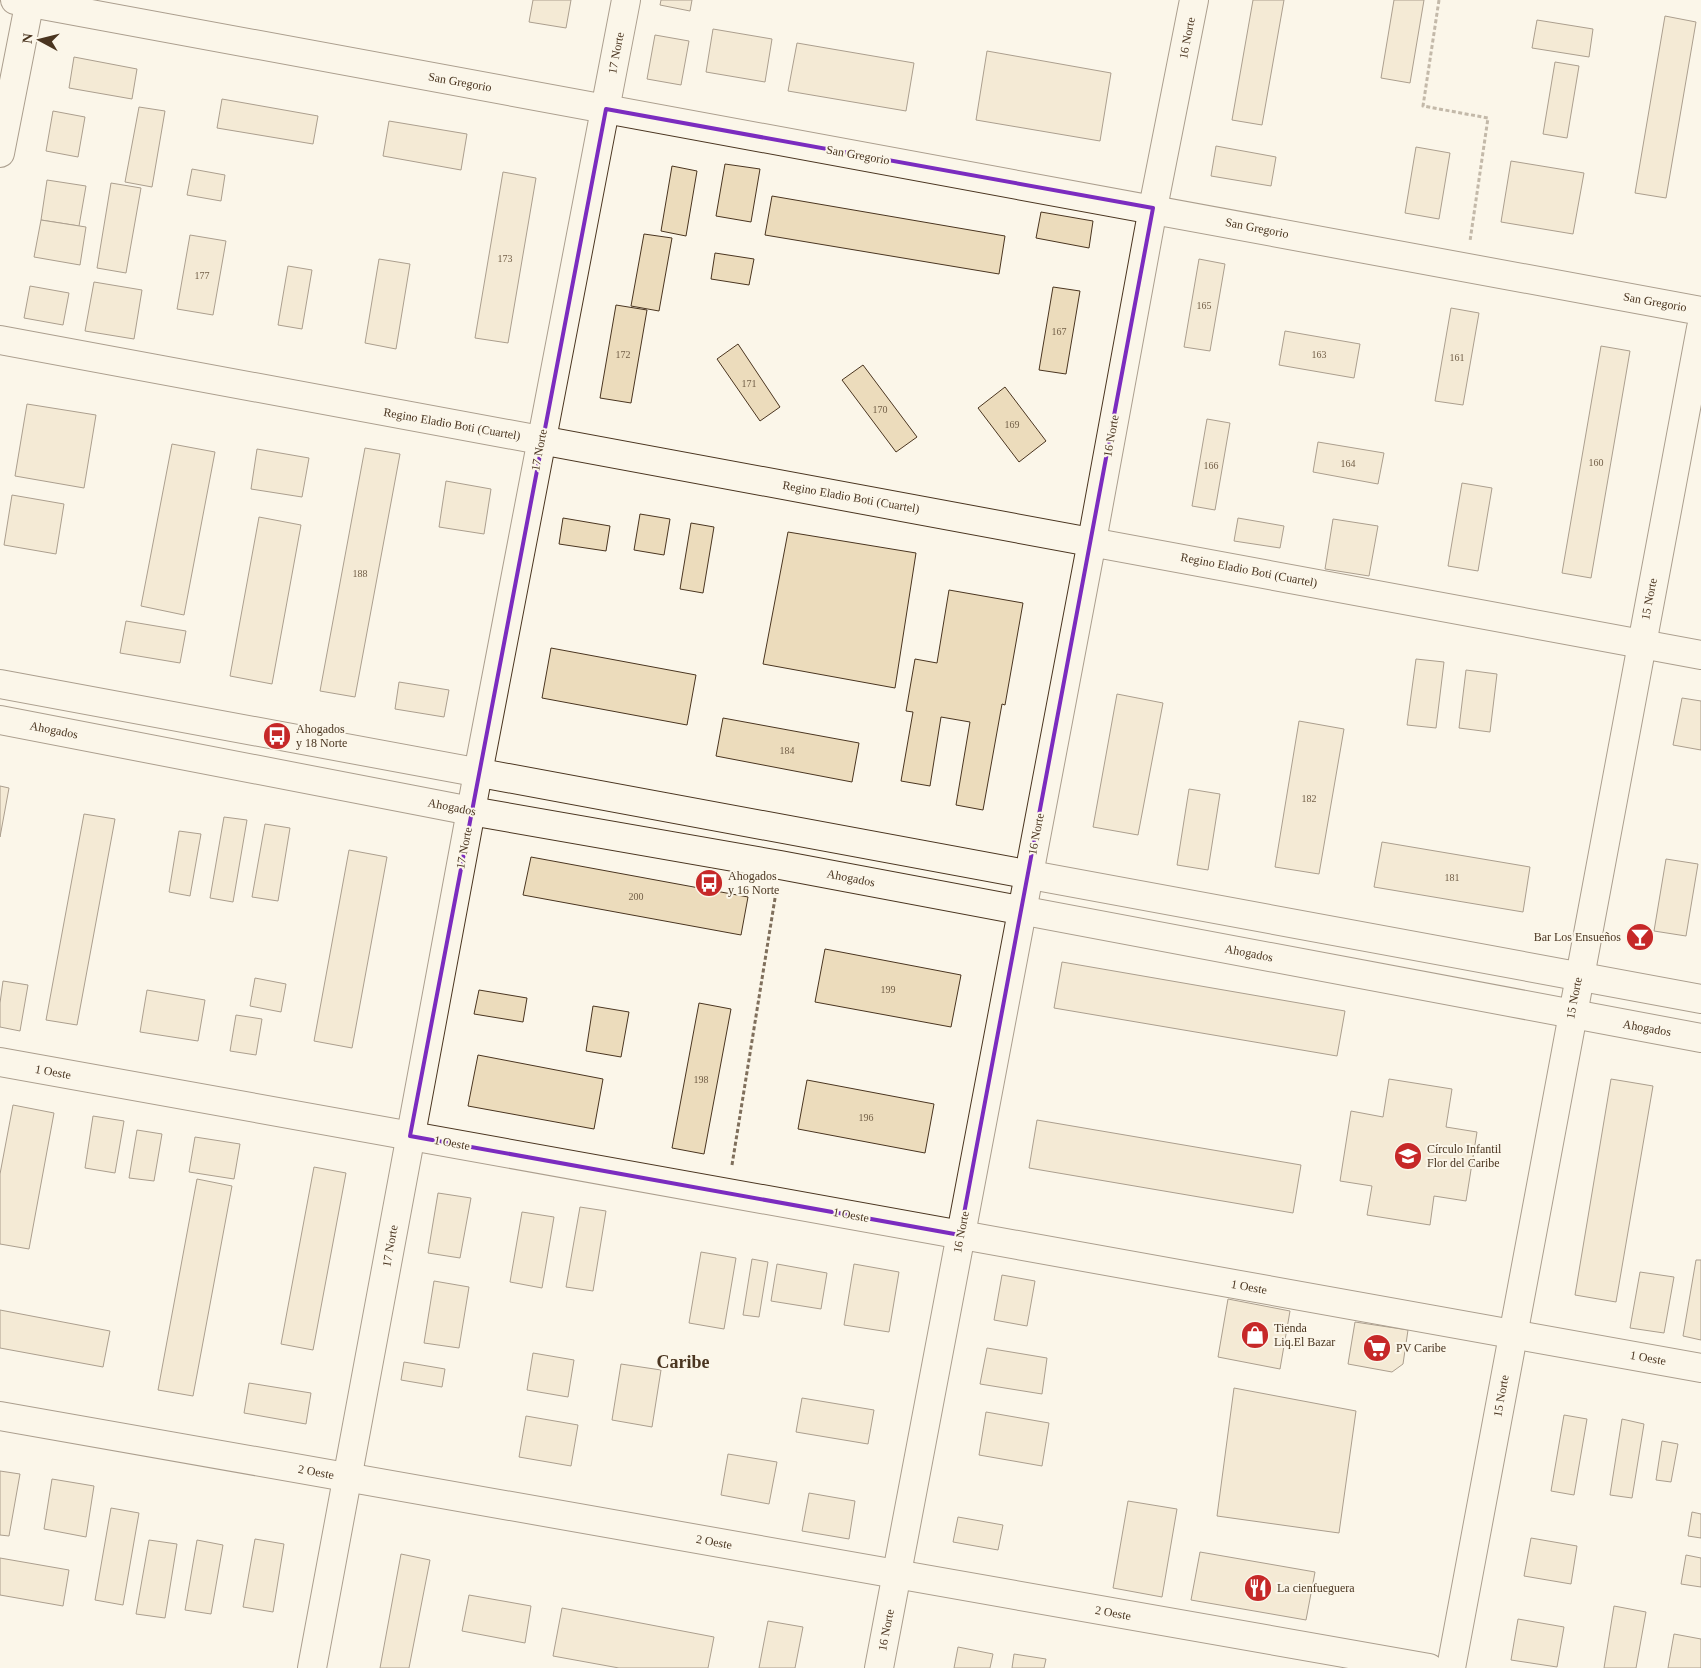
<svg xmlns="http://www.w3.org/2000/svg" width="1701" height="1668" viewBox="0 0 1701 1668" font-family="'Times New Roman',serif">
  <style>
    .building { fill: #ecdcbc; stroke: #4a3520 }
    .lines { fill: none; stroke-linecap: round; stroke-linejoin: round }
    .minor-casing { stroke: #4a3520; stroke-width: 30 }
    .major-casing { stroke: #4a3520; stroke-width: 30 }
    .path { stroke: #7f6f5c; stroke-width: 3; stroke-dasharray: 4 2.5; stroke-linecap: butt }
    .minor { stroke: #fbf6e9; stroke-width: 28 }
    .major { stroke: #fbf6e9; stroke-width: 28 }
    .marked { fill: none; stroke: #7b2cbf; stroke-width: 4; stroke-linejoin: round }
    .labels { text-anchor: middle; dominant-baseline: central; stroke-width: 4; stroke-linejoin: round; paint-order: stroke }
    .number-label { font-size: 10px; fill: #725f47 }
    .street-label { font-size: 12px; fill: #4a3520; stroke: #fbf6e9 }
    .poi-label { font-size: 12px; fill: #4a3520; stroke: #fbf6e9; text-anchor: start }
    .district-label { font-size: 18px; font-weight: bold; fill: #4a3520; stroke: #fbf6e9 }
  </style>
  <rect width="100%" height="100%" fill="#fbf6e9"/>
  <!-- building -->
  <g class="building">
    <polygon points="533,0 571,0 566,28 529,22"/>
    <polygon points="661,0 692,0 690,11 660,5"/>
    <polygon points="1253,0 1284,0 1262,125 1232,120"/>
    <polygon points="1394,0 1424,0 1410,83 1381,78"/>
    <polygon points="1665,16 1696,22 1666,198 1635,193"/>
    <polygon points="1537,20 1593,29 1589,57 1532,48"/>
    <polygon points="713,29 772,39 765,82 706,72"/>
    <polygon points="655,35 689,41 681,85 647,79"/>
    <polygon points="797,43 914,63 906,111 788,91"/>
    <polygon points="987,51 1111,73 1100,141 976,120"/>
    <polygon points="74,57 137,69 132,99 69,88"/>
    <polygon points="1555,62 1579,66 1567,138 1543,134"/>
    <polygon points="222,99 318,116 313,144 217,128"/>
    <polygon points="139,107 165,111 152,187 125,182"/>
    <polygon points="53,111 85,117 78,157 46,151"/>
    <polygon points="389,121 467,134 461,170 383,156"/>
    <polygon points="1216,146 1276,157 1271,186 1211,176"/>
    <polygon points="1416,147 1450,153 1439,219 1405,213"/>
    <polygon points="1511,161 1584,173 1573,234 1501,222"/>
    <polygon points="725,164 760,169 751,222 716,216"/>
    <polygon points="672,166 697,171 686,236 661,231"/>
    <polygon points="192,169 225,175 221,201 187,195"/>
    <polygon points="503,172 536,178 508,343 475,338"/>
    <polygon points="47,180 86,186 79,226 41,220"/>
    <polygon points="111,183 141,188 126,273 97,268"/>
    <polygon points="772,196 1005,236 999,274 765,235"/>
    <polygon points="1041,212 1093,221 1089,248 1036,238"/>
    <polygon points="41,220 86,227 80,265 34,257"/>
    <polygon points="644,234 672,238 659,311 631,306"/>
    <polygon points="190,235 226,241 213,315 177,309"/>
    <polygon points="715,253 754,259 749,285 711,279"/>
    <polygon points="379,259 410,264 396,349 365,343"/>
    <polygon points="1199,259 1225,264 1210,351 1184,347"/>
    <polygon points="288,266 312,270 302,329 278,325"/>
    <polygon points="94,282 142,290 134,339 85,331"/>
    <polygon points="30,286 69,293 63,325 24,318"/>
    <polygon points="1053,287 1080,291 1066,374 1039,370"/>
    <polygon points="616,305 647,310 631,403 600,398"/>
    <polygon points="1451,308 1479,313 1463,405 1435,401"/>
    <polygon points="1285,331 1360,344 1354,378 1279,365"/>
    <polygon points="738,344 780,407 760,421 717,359"/>
    <polygon points="1601,346 1630,351 1591,578 1562,573"/>
    <polygon points="863,365 917,437 896,452 842,380"/>
    <polygon points="1005,387 1046,441 1019,462 978,408"/>
    <polygon points="27,404 96,415 84,488 15,476"/>
    <polygon points="1207,419 1230,423 1215,510 1192,506"/>
    <polygon points="1318,442 1384,453 1378,484 1313,472"/>
    <polygon points="172,444 215,452 184,615 141,606"/>
    <polygon points="365,448 400,454 355,697 320,691"/>
    <polygon points="257,449 309,458 302,497 251,489"/>
    <polygon points="446,481 491,489 484,534 439,527"/>
    <polygon points="1462,483 1492,488 1478,571 1448,566"/>
    <polygon points="12,495 64,504 56,554 4,545"/>
    <polygon points="640,514 670,519 664,555 634,550"/>
    <polygon points="259,517 301,525 272,684 230,676"/>
    <polygon points="563,518 610,526 606,551 559,544"/>
    <polygon points="1238,518 1284,526 1280,548 1234,541"/>
    <polygon points="1333,519 1378,526 1369,576 1325,569"/>
    <polygon points="691,523 714,527 703,593 680,589"/>
    <polygon points="788,532 916,553 895,688 763,664"/>
    <polygon points="949,590 1023,603 1005,705 1002,704 983,810 956,805 970,722 941,717 930,786 901,781 913,712 906,711 915,659 937,663"/>
    <polygon points="126,621 186,631 180,663 120,653"/>
    <polygon points="551,648 696,675 687,725 542,698"/>
    <polygon points="1416,659 1444,662 1436,728 1407,725"/>
    <polygon points="1466,670 1497,674 1490,732 1459,728"/>
    <polygon points="399,682 449,690 444,717 395,709"/>
    <polygon points="1117,694 1163,703 1138,835 1093,827"/>
    <polygon points="1682,698 1701,701 1701,750 1673,745"/>
    <polygon points="723,718 859,743 852,782 716,756"/>
    <polygon points="1299,721 1344,729 1319,874 1275,867"/>
    <polygon points="0,786 9,788 0,837"/>
    <polygon points="1189,789 1220,794 1208,870 1177,865"/>
    <polygon points="84,814 115,819 77,1025 46,1020"/>
    <polygon points="224,817 247,820 233,902 210,898"/>
    <polygon points="265,824 290,828 278,901 252,897"/>
    <polygon points="179,831 201,834 190,896 169,892"/>
    <polygon points="1382,842 1530,867 1523,912 1374,887"/>
    <polygon points="349,850 387,857 352,1048 314,1041"/>
    <polygon points="531,857 748,897 741,935 523,895"/>
    <polygon points="1666,859 1698,864 1686,936 1654,931"/>
    <polygon points="825,949 961,975 951,1027 815,1002"/>
    <polygon points="1062,962 1345,1011 1337,1056 1054,1008"/>
    <polygon points="255,978 286,984 281,1012 250,1006"/>
    <polygon points="3,981 28,985 20,1031 0,1027 0,1003"/>
    <polygon points="147,990 205,1000 198,1041 140,1032"/>
    <polygon points="479,990 527,998 523,1022 474,1014"/>
    <polygon points="699,1003 731,1009 704,1154 672,1148"/>
    <polygon points="593,1006 629,1012 621,1057 586,1051"/>
    <polygon points="236,1015 262,1019 256,1055 230,1051"/>
    <polygon points="478,1055 603,1079 594,1129 468,1106"/>
    <polygon points="1389,1079 1452,1089 1446,1127 1477,1132 1466,1201 1434,1196 1430,1225 1367,1215 1372,1186 1340,1181 1351,1111 1383,1117"/>
    <polygon points="1611,1079 1653,1086 1616,1302 1575,1295"/>
    <polygon points="807,1080 934,1104 925,1153 798,1129"/>
    <polygon points="13,1105 54,1113 29,1249 0,1244 0,1174"/>
    <polygon points="93,1116 124,1121 115,1173 85,1168"/>
    <polygon points="1037,1120 1301,1165 1293,1213 1029,1168"/>
    <polygon points="137,1130 162,1134 154,1181 129,1178"/>
    <polygon points="195,1137 240,1144 234,1179 189,1172"/>
    <polygon points="314,1167 346,1173 313,1350 281,1344"/>
    <polygon points="197,1179 232,1186 193,1396 158,1390"/>
    <polygon points="438,1193 471,1198 460,1258 428,1253"/>
    <polygon points="580,1207 606,1211 593,1291 566,1287"/>
    <polygon points="522,1212 554,1217 542,1288 510,1282"/>
    <polygon points="701,1252 736,1258 724,1329 689,1323"/>
    <polygon points="752,1259 768,1262 759,1317 743,1315"/>
    <polygon points="1696,1260 1701,1260 1701,1340 1683,1336"/>
    <polygon points="777,1264 827,1273 821,1309 771,1301"/>
    <polygon points="854,1264 899,1272 889,1332 844,1325"/>
    <polygon points="1640,1272 1674,1277 1664,1333 1630,1328"/>
    <polygon points="1002,1275 1035,1281 1027,1326 994,1320"/>
    <polygon points="434,1281 469,1287 459,1348 424,1343"/>
    <polygon points="1228,1299 1290,1311 1280,1369 1218,1357"/>
    <polygon points="0,1310 110,1331 103,1367 0,1348"/>
    <polygon points="1355,1322 1408,1330 1403,1364 1392,1372 1348,1364"/>
    <polygon points="987,1348 1047,1358 1042,1394 980,1384"/>
    <polygon points="533,1353 574,1360 568,1397 527,1390"/>
    <polygon points="404,1362 445,1369 442,1387 401,1380"/>
    <polygon points="621,1364 661,1370 652,1427 612,1420"/>
    <polygon points="249,1383 311,1393 306,1424 244,1413"/>
    <polygon points="1234,1388 1356,1411 1339,1533 1217,1516"/>
    <polygon points="802,1398 874,1410 868,1444 796,1432"/>
    <polygon points="986,1412 1049,1423 1042,1466 979,1455"/>
    <polygon points="1564,1415 1587,1419 1574,1495 1551,1491"/>
    <polygon points="526,1416 578,1425 571,1466 519,1457"/>
    <polygon points="1622,1419 1644,1424 1632,1498 1610,1495"/>
    <polygon points="1662,1441 1678,1444 1671,1482 1656,1480"/>
    <polygon points="728,1454 777,1462 769,1504 721,1495"/>
    <polygon points="0,1471 20,1474 9,1536 0,1535"/>
    <polygon points="52,1479 94,1486 86,1537 44,1529"/>
    <polygon points="809,1493 855,1501 849,1539 802,1531"/>
    <polygon points="1128,1501 1177,1509 1162,1597 1113,1588"/>
    <polygon points="111,1508 139,1513 123,1605 95,1600"/>
    <polygon points="1692,1512 1701,1514 1701,1538 1688,1536"/>
    <polygon points="958,1517 1003,1525 998,1550 953,1542"/>
    <polygon points="1531,1538 1577,1546 1571,1584 1524,1576"/>
    <polygon points="255,1539 284,1544 273,1612 243,1607"/>
    <polygon points="149,1540 177,1544 165,1618 136,1614"/>
    <polygon points="197,1540 223,1545 211,1614 185,1610"/>
    <polygon points="1200,1552 1315,1572 1306,1620 1191,1600"/>
    <polygon points="401,1554 430,1560 409,1668 380,1668"/>
    <polygon points="1686,1555 1701,1558 1701,1587 1681,1584"/>
    <polygon points="0,1558 69,1570 63,1606 0,1595"/>
    <polygon points="469,1595 531,1606 525,1643 462,1631"/>
    <polygon points="1614,1606 1646,1612 1636,1668 1604,1668"/>
    <polygon points="562,1608 714,1637 708,1668 619,1668 553,1656"/>
    <polygon points="1518,1619 1564,1627 1557,1667 1511,1660"/>
    <polygon points="768,1621 803,1627 795,1668 759,1668"/>
    <polygon points="1674,1634 1701,1639 1701,1668 1668,1668"/>
    <polygon points="958,1647 993,1654 990,1668 954,1668"/>
    <polygon points="1014,1654 1046,1659 1044,1668 1012,1668"/>
  </g>
  <g class="lines">
    <defs>
      <g id="minor">
        <polyline points="15,0 1701,311"/>
        <polyline points="0,340 1701,655"/>
        <polyline points="0,1062 1701,1368"/>
        <polyline points="0,1416 1429,1668"/>
        <polyline points="312,1668 478,773 626,0"/>
        <polyline points="879,1668 1092,541 1153,208 1194,0"/>
        <polyline points="1451,1668 1701,328"/>
      </g>
      <g id="major">
        <polyline points="0,153 30,0"/>
        <polyline points="0,684 1701,999"/>
        <polyline points="0,720 471,811 780,865 1701,1038"/>
      </g>
    </defs>
    <!-- minor casing -->
    <use href="#minor" class="minor-casing"/>
    <!-- major casing -->
    <use href="#major" class="major-casing"/>
    <!-- path -->
    <g class="path">
      <polyline points="1439,0 1423,106 1488,118 1470,241"/>
      <polyline points="732,1165 776,892"/>
    </g>
    <!-- minor -->
    <use href="#minor" class="minor"/>
    <!-- major -->
    <use href="#major" class="major"/>
  </g>
  <!-- marked area -->
  <path d="M0 0H1701V1668H0ZM606,109L1153,208L960,1235L410,1136Z" fill="#fbf6e9" fill-opacity=".55" fill-rule="evenodd"/>
  <path class="marked" d="M606,109L1153,208L960,1235L410,1136Z"/>
  <!-- icons -->
  <defs>
    <symbol id="bus-disc" viewBox="-11 -11 22 22"><circle r="9.5" fill="#c62828" stroke="#fbf6e9"/><path d="M-5-6H5V4H4V6H2V4H-2V6H-4V4H-5ZM-3.5-4V0h7V-4ZM-3.5 1.2v1.5H-2V1.2ZM2 1.2v1.5H3.5V1.2Z" fill="#fff"/></symbol>
    <symbol id="bar-disc" viewBox="-11 -11 22 22"><circle r="9.5" fill="#c62828" stroke="#fbf6e9"/><path d="M-6-5H6L.8 .8V4.5H3.5V6h-7V4.5H-.8V.8Z" fill="#fff"/></symbol>
    <symbol id="school-disc" viewBox="-11 -11 22 22"><circle r="9.5" fill="#c62828" stroke="#fbf6e9"/><path d="M0-5L7-2L0 1L-7-2ZM-4 1L0 2.5L4 1V4Q0 6-4 4Z" fill="#fff"/></symbol>
    <symbol id="shop-disc" viewBox="-11 -11 22 22"><circle r="9.5" fill="#c62828" stroke="#fbf6e9"/><path d="M-5-2.5h2.3a2.7 3.5 0 0 1 5.4 0H5L5.5 6h-11ZM-1.5-2.5h3a1.5 2.3 0 0 0-3 0Z" fill="#fff"/></symbol>
    <symbol id="supermarket-disc" viewBox="-11 -11 22 22"><circle r="9.5" fill="#c62828" stroke="#fbf6e9"/><path d="M-6-5.5h2.5l.6 2H6L4.5 2H-2.5L-4.4-4H-6ZM-1.5 3.2a1.3 1.3 0 1 0 .1 0ZM3 3.2a1.3 1.3 0 1 0 .1 0Z" fill="#fff"/></symbol>
    <symbol id="restaurant-disc" viewBox="-11 -11 22 22"><circle r="9.5" fill="#c62828" stroke="#fbf6e9"/><path d="M-5-6h1v4h1v-4h1v4h1v-4h1v5L-1.5 .5V6h-2V.5L-5-1ZM5-6V6H3V1.5H1.5Q1.5-4 5-6Z" fill="#fff"/></symbol>
  </defs>
  <g fill-rule="evenodd">
    <use href="#bus-disc" x="261" y="720" width="32" height="32"/>
    <use href="#bus-disc" x="693" y="867" width="32" height="32"/>
    <use href="#bar-disc" x="1624" y="921" width="32" height="32"/>
    <use href="#school-disc" x="1392" y="1140" width="32" height="32"/>
    <use href="#shop-disc" x="1239" y="1319" width="32" height="32"/>
    <use href="#supermarket-disc" x="1361" y="1332" width="32" height="32"/>
    <use href="#restaurant-disc" x="1242" y="1572" width="32" height="32"/>
  </g>
  <g class="labels">
    <!-- number labels -->
    <g class="number-label">
      <text x="505" y="258">173</text>
      <text x="202" y="275">177</text>
      <text x="1204" y="305">165</text>
      <text x="1059" y="331">167</text>
      <text x="623" y="354">172</text>
      <text x="1319" y="354">163</text>
      <text x="1457" y="357">161</text>
      <text x="749" y="383">171</text>
      <text x="880" y="409">170</text>
      <text x="1012" y="424">169</text>
      <text x="1596" y="462">160</text>
      <text x="1348" y="463">164</text>
      <text x="1211" y="465">166</text>
      <text x="360" y="573">188</text>
      <text x="787" y="750">184</text>
      <text x="1309" y="798">182</text>
      <text x="1452" y="877">181</text>
      <text x="636" y="896">200</text>
      <text x="888" y="989">199</text>
      <text x="701" y="1079">198</text>
      <text x="866" y="1117">196</text>
    </g>
    <!-- street labels -->
    <g class="street-label">
      <text transform="translate(1187 38) rotate(-79)">16 Norte</text>
      <text transform="translate(616 53) rotate(-79)">17 Norte</text>
      <text transform="translate(460 82) rotate(10)">San Gregorio</text>
      <text transform="translate(858 155) rotate(10)">San Gregorio</text>
      <text transform="translate(1257 228) rotate(11)">San Gregorio</text>
      <text transform="translate(1655 302) rotate(10)">San Gregorio</text>
      <text transform="translate(452 424) rotate(10)">Regino Eladio Boti (Cuartel)</text>
      <text transform="translate(1111 436) rotate(-80)">16 Norte</text>
      <text transform="translate(539 450) rotate(-79)">17 Norte</text>
      <text transform="translate(851 497) rotate(10)">Regino Eladio Boti (Cuartel)</text>
      <text transform="translate(1249 570) rotate(11)">Regino Eladio Boti (Cuartel)</text>
      <text transform="translate(1649 599) rotate(-79)">15 Norte</text>
      <text transform="translate(54 730) rotate(11)">Ahogados</text>
      <text transform="translate(452 807) rotate(11)">Ahogados</text>
      <text transform="translate(1036 834) rotate(-79)">16 Norte</text>
      <text transform="translate(464 848) rotate(-79)">17 Norte</text>
      <text transform="translate(851 878) rotate(11)">Ahogados</text>
      <text transform="translate(1249 953) rotate(11)">Ahogados</text>
      <text transform="translate(1574 998) rotate(-79)">15 Norte</text>
      <text transform="translate(1647 1028) rotate(10)">Ahogados</text>
      <text transform="translate(53 1072) rotate(10)">1 Oeste</text>
      <text transform="translate(452 1143) rotate(10)">1 Oeste</text>
      <text transform="translate(851 1215) rotate(10)">1 Oeste</text>
      <text transform="translate(961 1232) rotate(-79)">16 Norte</text>
      <text transform="translate(390 1246) rotate(-80)">17 Norte</text>
      <text transform="translate(1249 1287) rotate(10)">1 Oeste</text>
      <text transform="translate(1648 1358) rotate(10)">1 Oeste</text>
      <text transform="translate(1501 1396) rotate(-80)">15 Norte</text>
      <text transform="translate(316 1472) rotate(10)">2 Oeste</text>
      <text transform="translate(714 1542) rotate(10)">2 Oeste</text>
      <text transform="translate(1113 1613) rotate(10)">2 Oeste</text>
      <text transform="translate(886 1630) rotate(-79)">16 Norte</text>
    </g>
    <!-- poi labels -->
    <g class="poi-label">
      <text x="296" y="729">Ahogados<tspan x="296" dy="14">y 18 Norte</tspan></text>
      <text x="728" y="876">Ahogados<tspan x="728" dy="14">y 16 Norte</tspan></text>
      <text x="1621" y="937" text-anchor="end">Bar Los Ensueños</text>
      <text x="1427" y="1149">Círculo Infantil<tspan x="1427" dy="14">Flor del Caribe</tspan></text>
      <text x="1274" y="1328">Tienda<tspan x="1274" dy="14">Liq.El Bazar</tspan></text>
      <text x="1396" y="1348">PV Caribe</text>
      <text x="1277" y="1588">La cienfueguera</text>
    </g>
    <!-- district labels -->
    <g class="district-label">
      <text x="683" y="1362">Caribe</text>
    </g>
  </g>
  <!-- north arrow -->
  <g transform="translate(40 40) rotate(277)" stroke="#fbf6e9" stroke-width="4" paint-order="stroke">
  <path d="M0-4L9 19L0 12L-9 19Z" fill="#4a3520"/>
  <text y="-8" font-size="14" font-weight="bold" text-anchor="middle" fill="#4a3520">N</text>
  </g>
</svg>
